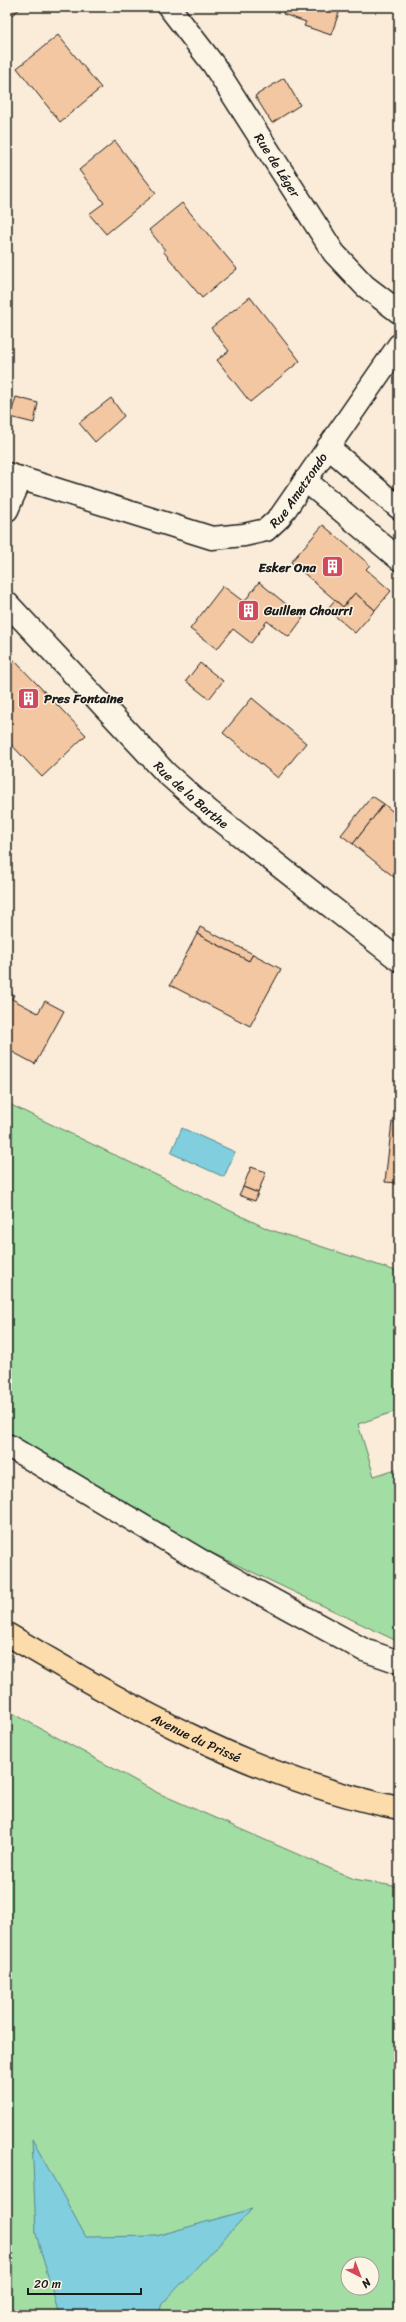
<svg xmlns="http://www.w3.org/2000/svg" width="406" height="2322" viewBox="0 0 406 2322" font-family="Sriracha,sans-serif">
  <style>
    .green { fill: #a2dea4; stroke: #5f7d60; fill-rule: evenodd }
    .water { fill: #80cede; stroke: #588790 }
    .building { fill: #f3c7a2; stroke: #1c1c1c }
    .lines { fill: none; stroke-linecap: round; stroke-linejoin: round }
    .minor-casing { stroke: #1c1c1c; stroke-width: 25 }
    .major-casing { stroke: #1c1c1c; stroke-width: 25 }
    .minor { stroke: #fcf5e5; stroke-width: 22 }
    .major { stroke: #fddcac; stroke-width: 22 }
    .labels { text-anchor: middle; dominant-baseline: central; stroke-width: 3; stroke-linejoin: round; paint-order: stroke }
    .street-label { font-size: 13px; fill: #1c1c1c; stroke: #fcf5e5 }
    .poi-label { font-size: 13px; font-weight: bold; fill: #1c1c1c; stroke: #fcf5e5; text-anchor: start }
  </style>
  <rect width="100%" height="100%" fill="#faecd8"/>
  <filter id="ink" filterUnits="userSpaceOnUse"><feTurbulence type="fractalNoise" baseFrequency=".025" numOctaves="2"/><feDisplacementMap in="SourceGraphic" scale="8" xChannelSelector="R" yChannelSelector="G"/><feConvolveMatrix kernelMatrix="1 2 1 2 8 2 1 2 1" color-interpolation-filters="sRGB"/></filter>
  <g filter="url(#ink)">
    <!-- green -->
    <g class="green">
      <polygon points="7,1103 268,1229 399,1272 399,1410 358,1424 374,1476 399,1468 399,1642 189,1542 7,1437"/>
      <path d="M7,1710L158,1793L354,1879L399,1887V2315H7ZM348,2264H372V2288H348Z"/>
    </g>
    <!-- water -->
    <g class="water">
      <polygon points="182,1128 235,1152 224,1177 171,1153"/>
      <polygon points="32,2139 86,2237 156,2236 252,2209 162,2304 158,2315 59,2315 36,2234"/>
    </g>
    <!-- building -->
    <g class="building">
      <polygon points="7,7 22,7 7,19"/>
      <polygon points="286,7 341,7 331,35 304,26 306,22 283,14"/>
      <polygon points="58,35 101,88 60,122 17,68"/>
      <polygon points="284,78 300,105 272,123 255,96"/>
      <polygon points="115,141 156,193 106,234 89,214 104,203 79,170"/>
      <polygon points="182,203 237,269 202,298 163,251 165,250 149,230"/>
      <polygon points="250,297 300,361 250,402 217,360 229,351 211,328"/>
      <polygon points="16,397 38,403 34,423 10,417"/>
      <polygon points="111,398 124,416 95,442 79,423"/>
      <polygon points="323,525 370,565 366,569 391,591 375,610 355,593 343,607 291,562"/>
      <polygon points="259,582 303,618 289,637 267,621 251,643 233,629 217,649 190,629 223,586 244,602"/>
      <polygon points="355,593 375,610 355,633 327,609 335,600 343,607"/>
      <polygon points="12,658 86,735 42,777 7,740 7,662"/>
      <polygon points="200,663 223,681 209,699 186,681"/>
      <polygon points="252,698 306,743 278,778 223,733"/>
      <polygon points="372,796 384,804 353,844 341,835"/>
      <polygon points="384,804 399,817 399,881 353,844"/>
      <polygon points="200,927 253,954 249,961 197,934"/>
      <polygon points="197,934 249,961 253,954 281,969 250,1026 170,985"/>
      <polygon points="7,991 14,995 12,999 38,1013 45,1001 64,1011 35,1064 7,1049"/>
      <polygon points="392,1122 399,1123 399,1183 385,1182"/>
      <polygon points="251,1167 266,1172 258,1193 243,1187"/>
      <polygon points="243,1187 258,1193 255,1201 239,1195"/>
    </g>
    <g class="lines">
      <defs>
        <g id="minor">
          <path id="s1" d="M169,7L213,64L334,253L365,286L399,312"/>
          <polyline points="328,447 399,508"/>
          <path id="s2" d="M7,474L212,538L244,535L266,530L280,517L399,345"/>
          <polyline points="305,480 399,559"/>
          <polyline points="7,510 21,478"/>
          <path id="s3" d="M7,603L166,773L209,811L399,960"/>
          <polyline points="7,1445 205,1563 364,1650 399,1662"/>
        </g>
        <g id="major">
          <path id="s4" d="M7,1634C130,1707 257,1780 399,1808"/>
        </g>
      </defs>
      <!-- minor casing -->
      <use href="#minor" class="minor-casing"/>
      <!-- major casing -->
      <use href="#major" class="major-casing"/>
      <!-- minor -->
      <use href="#minor" class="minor"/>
      <!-- major -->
      <use href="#major" class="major"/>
    </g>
  </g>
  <!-- icons -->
  <defs>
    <symbol id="building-square" viewBox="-11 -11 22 22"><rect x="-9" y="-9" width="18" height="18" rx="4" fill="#d1495b" stroke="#fcf5e5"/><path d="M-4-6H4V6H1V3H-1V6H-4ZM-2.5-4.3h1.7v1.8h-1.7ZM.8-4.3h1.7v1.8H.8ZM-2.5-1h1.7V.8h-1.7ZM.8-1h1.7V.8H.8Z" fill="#fff"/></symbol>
  </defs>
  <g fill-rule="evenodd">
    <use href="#building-square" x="320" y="554" width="25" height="25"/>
    <use href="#building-square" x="236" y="598" width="25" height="25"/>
    <use href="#building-square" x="16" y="686" width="25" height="25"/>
  </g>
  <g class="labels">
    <!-- street labels -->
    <g class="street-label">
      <text stroke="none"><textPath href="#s1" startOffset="192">Rue de Léger</textPath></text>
      <text stroke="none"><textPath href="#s2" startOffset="321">Rue Ametzondo</textPath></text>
      <text stroke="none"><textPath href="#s3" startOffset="266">Rue de la Barthe</textPath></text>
      <text stroke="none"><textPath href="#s4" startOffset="216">Avenue du Prissé</textPath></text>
    </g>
    <!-- poi labels -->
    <g class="poi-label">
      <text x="316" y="567" text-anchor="end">Esker Ona</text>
      <text x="264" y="610">Guillem Chourri</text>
      <text x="44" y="698">Pres Fontaine</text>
    </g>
  </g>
  <!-- margin -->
  <rect width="406" height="2322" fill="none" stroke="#fcf5e5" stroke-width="24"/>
  <rect x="12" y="12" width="382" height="2298" fill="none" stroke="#1c1c1c" stroke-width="1.5" filter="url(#ink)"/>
  <!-- north arrow -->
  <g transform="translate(360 2276) rotate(138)"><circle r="19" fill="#fcf5e5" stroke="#a29e95"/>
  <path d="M0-3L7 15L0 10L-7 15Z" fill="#d1495b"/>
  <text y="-6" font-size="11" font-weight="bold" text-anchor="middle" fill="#1c1c1c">N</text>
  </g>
  <!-- scale -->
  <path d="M28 2288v6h113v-6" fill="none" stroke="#1c1c1c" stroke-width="2"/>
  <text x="34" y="2288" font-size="12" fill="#1c1c1c" stroke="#fcf5e5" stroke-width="3" paint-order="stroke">20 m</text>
</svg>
